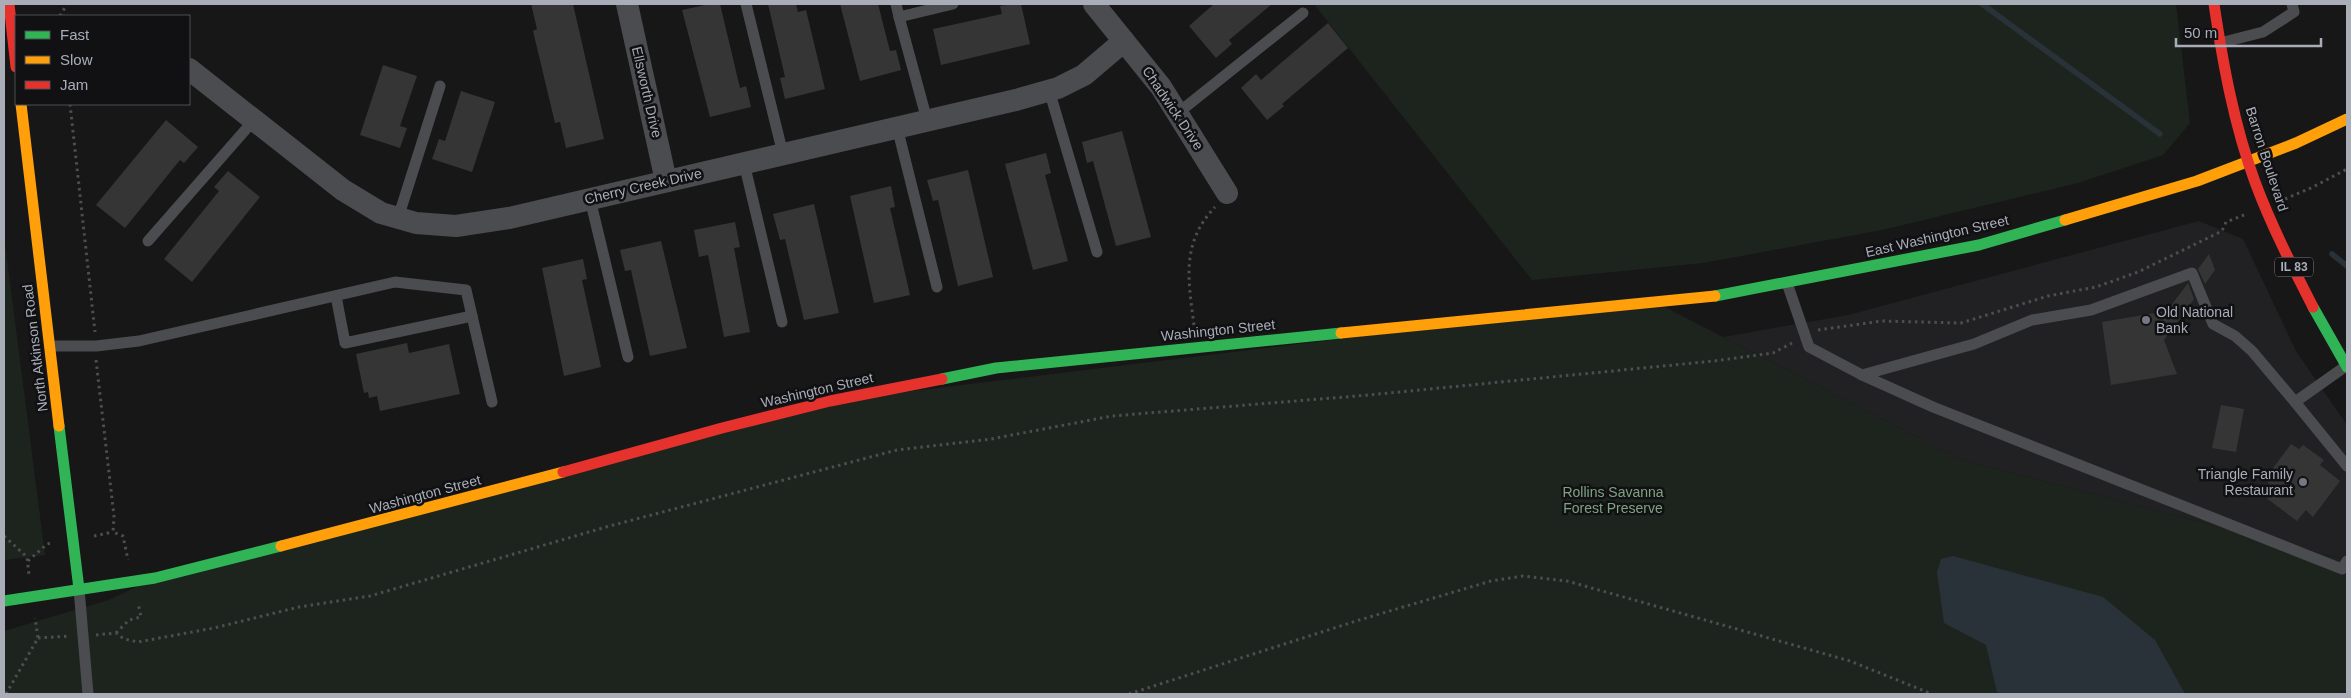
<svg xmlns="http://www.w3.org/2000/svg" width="2351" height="698" viewBox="0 0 2351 698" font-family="Helvetica,sans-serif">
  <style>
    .built { fill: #212123 }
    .green { fill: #1d241e }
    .water { fill: #2a3239 }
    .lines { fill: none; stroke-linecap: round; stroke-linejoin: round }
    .stream { stroke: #2a3239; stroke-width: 5.5 }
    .building { fill: #353536 }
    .path { stroke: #4d4e52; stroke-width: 3; stroke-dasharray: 2.5 4; stroke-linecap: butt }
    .lane { stroke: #4b4c50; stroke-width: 11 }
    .street { stroke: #4b4c50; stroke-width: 22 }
    .fast { stroke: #30b455; stroke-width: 11 }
    .slow { stroke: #ff9f0a; stroke-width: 11 }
    .jam { stroke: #e5322d; stroke-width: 11 }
    .poi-dot { fill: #757880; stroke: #111113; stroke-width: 2 }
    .labels { text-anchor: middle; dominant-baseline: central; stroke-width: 5; stroke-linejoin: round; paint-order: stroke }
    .shield { fill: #111113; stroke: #7b7e86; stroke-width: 1 }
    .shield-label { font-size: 12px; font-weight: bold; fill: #a8adb8 }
    .street-label { font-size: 14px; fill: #a8adb8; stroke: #111113 }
    .poi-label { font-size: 14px; fill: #a8adb8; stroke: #111113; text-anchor: start }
    .park-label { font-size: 14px; fill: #7fa381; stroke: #111113 }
  </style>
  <rect width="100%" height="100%" fill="#171717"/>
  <!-- built -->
  <polygon class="built" points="2199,221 2243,239 2296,351 2347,425 2347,560 1962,460 1723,337 1848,315"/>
  <!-- green -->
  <g class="green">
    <polygon points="1314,4 2176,4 2190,123 2163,155 2078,183 1882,230 1703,263 1532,280"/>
    <polygon points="4,236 45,555 4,560"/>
    <polygon points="1653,301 1962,460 2347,560 2347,694 4,694 4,631 109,600 155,578 830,401"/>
  </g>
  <!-- water -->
  <polygon class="water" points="1953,556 2103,597 2155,640 2185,694 2002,694 1997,692 1986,645 1944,623 1937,572 1941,559"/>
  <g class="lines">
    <!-- stream -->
    <g class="stream">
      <polyline points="1982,4 2160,134"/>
      <polyline points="2332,254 2347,266"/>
    </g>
  </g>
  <!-- building -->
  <g class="building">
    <polygon points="531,4 573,4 604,139 566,148 560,122 555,123 533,31 537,29"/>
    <polygon points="710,4 720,4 740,88 746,86 751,107 710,117 682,10"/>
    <polygon points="768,4 796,4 798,12 806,10 825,89 785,99 780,78 785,77"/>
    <polygon points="840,4 878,4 890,51 896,50 901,70 860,81"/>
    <polygon points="1012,4 1021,4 1030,44 941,65 933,29 1002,14 1000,6"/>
    <polygon points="1214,4 1272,4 1229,40 1232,44 1216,58 1189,26"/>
    <polygon points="1328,23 1348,48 1282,104 1284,106 1267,120 1241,88 1256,74 1261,80"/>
    <polygon points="383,65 417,76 400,126 407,128 400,148 360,135"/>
    <polygon points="461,91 495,102 472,172 432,159 439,139 445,141"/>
    <polygon points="166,120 198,147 184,163 180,160 125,228 96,205"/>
    <polygon points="1122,131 1151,237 1116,246 1093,161 1087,163 1082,142"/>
    <polygon points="1046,153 1051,173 1045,175 1068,261 1033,270 1005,164"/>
    <polygon points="968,170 993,277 958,286 938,200 933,201 927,180"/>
    <polygon points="228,171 260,197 192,282 164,259 219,191 214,187"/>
    <polygon points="891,186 895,207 890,208 910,295 874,303 850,196"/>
    <polygon points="814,204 839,313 804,320 785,239 780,240 773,214"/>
    <polygon points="735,222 740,247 734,248 750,332 724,337 708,255 699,257 694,230"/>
    <polygon points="661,241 687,348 650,356 631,270 625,271 620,250"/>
    <polygon points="2209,254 2215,270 2205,284 2198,269"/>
    <polygon points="583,259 587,279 582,280 601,367 564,376 542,268"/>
    <polygon points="2188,283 2194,299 2164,340 2177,374 2111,385 2102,322 2167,311"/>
    <polygon points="407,343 409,353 449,344 460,394 380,411 377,396 369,398 368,392 364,393 356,354"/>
    <polygon points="2221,405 2244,409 2236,452 2212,448"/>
    <polygon points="2291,444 2299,449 2303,445 2324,460 2320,465 2340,481 2313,517 2306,510 2297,521 2261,494 2269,483 2264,480"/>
  </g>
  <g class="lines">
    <!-- path -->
    <g class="path">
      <polyline points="60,16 67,4"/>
      <polyline points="70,104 95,332"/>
      <polyline points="2285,199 2313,187 2347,169"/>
      <path d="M1194,325C1188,279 1181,243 1215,207"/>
      <polyline points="1818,330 1882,321 1961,323 2048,296 2096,287 2138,272 2214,235 2222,231 2226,222 2244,215"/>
      <polyline points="96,360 114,516 113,532 123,536 128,560"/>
      <polyline points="4,536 27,557 29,575"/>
      <polyline points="94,536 113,532"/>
      <polyline points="28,561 47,544 51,543"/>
      <polyline points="116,633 129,620 141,617 138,603"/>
      <polyline points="96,635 116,633 124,639 138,642 214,628 299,607 370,596 606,527 897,450 991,439 1112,416 1369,395 1714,361 1773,353 1792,343"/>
      <polyline points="38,638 70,636"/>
      <polyline points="6,694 38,638 35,618"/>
      <polyline points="1129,694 1356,621 1491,581 1523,576 1567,581 1850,661 1932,694"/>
    </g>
    <!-- lane -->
    <g class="lane">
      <polyline points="746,4 783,154"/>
      <polyline points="896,4 899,17"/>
      <polyline points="2220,43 2263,32 2294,12 2292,4"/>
      <polyline points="1049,90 1097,252"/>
      <polyline points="1178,113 1303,13"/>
      <polyline points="927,120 899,17 953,4"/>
      <polyline points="897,127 937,287"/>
      <polyline points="744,163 782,322"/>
      <polyline points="590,199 628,357"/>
      <polyline points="398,218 440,86"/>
      <polyline points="148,241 254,120"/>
      <polyline points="1787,283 1809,347 1862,375 1933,407 2342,569 2347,561"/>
      <polyline points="336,296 345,343 472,316"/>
      <polyline points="50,346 96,346 139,341 395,282 466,290 492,402"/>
      <polyline points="2346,366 2295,402 2347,466"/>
      <polyline points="1862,375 1974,344 2032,320 2091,310 2192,273 2213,324 2235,336 2252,351 2295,402"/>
      <polyline points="79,589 88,694"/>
    </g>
    <!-- street -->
    <g class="street">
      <polyline points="627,4 666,181"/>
      <polyline points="1094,4 1161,87 1227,193"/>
      <polyline points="189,69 343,190 381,213 416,223 456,226 509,218 1016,100 1058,88 1084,75 1124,41"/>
    </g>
    <!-- fast -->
    <g class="fast">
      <polyline points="1715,296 1979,245 2065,220"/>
      <polyline points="2313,307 2347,367"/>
      <polyline points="942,379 996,368 1341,333"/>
      <polyline points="59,426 79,589"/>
      <polyline points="4,601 155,578 281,546"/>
    </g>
    <!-- slow -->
    <g class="slow">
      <polyline points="21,104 59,426"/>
      <polyline points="2065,220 2197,181 2296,143 2347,119"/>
      <polyline points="1341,333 1715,296"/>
      <polyline points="281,546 563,472"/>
    </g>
    <!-- jam -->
    <g class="jam">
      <polyline points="9,4 16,67"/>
      <path d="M2214,4C2223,64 2234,125 2255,182C2271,225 2292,266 2313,307"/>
      <polyline points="563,472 722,428 830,401 942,379"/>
    </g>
  </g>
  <!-- markers -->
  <g class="poi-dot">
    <circle cx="2146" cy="320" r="5"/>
    <circle cx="2303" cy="482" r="5"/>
  </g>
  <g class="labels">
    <!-- shield labels -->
    <rect class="shield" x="2275" y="257.5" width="38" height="19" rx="4"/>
    <g class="shield-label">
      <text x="2294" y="267">IL 83</text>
    </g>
    <!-- street labels -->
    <g class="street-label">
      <text transform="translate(647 92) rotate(77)">Ellsworth Drive</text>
      <text transform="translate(1173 108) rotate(56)">Chadwick Drive</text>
      <text transform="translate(2267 159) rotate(72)">Barron Boulevard</text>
      <text transform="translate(643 186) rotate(-13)">Cherry Creek Drive</text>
      <text transform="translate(1937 236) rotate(-13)">East Washington Street</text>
      <text transform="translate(1218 330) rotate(-6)">Washington Street</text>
      <text transform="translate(35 348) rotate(-97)">North Atkinson Road</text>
      <text transform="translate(817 390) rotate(-13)">Washington Street</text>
      <text transform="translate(425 494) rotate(-15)">Washington Street</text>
    </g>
    <!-- poi labels -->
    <g class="poi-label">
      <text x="2156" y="312">Old National<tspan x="2156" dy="16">Bank</tspan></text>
      <text x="2293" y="474" text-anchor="end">Triangle Family<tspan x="2293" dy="16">Restaurant</tspan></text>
    </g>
    <!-- park labels -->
    <g class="park-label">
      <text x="1613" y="492">Rollins Savanna<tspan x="1613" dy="16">Forest Preserve</tspan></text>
    </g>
  </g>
  <!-- border -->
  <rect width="2351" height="698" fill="none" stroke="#a8adb8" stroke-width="10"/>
  <!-- legend -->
  <rect x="15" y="15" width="175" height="90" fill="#111113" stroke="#4d4f55"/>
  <rect x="25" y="31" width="25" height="8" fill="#30b455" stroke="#4d4f55"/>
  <text x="60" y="40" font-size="15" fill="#a8adb8">Fast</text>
  <rect x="25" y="56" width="25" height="8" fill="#ff9f0a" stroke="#4d4f55"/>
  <text x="60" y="65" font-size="15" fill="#a8adb8">Slow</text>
  <rect x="25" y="81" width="25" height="8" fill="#e5322d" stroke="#4d4f55"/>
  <text x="60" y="90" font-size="15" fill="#a8adb8">Jam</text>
  <!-- scale -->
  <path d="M2176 38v8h145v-8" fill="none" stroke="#a8adb8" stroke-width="2.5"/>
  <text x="2184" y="38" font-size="15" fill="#a8adb8" stroke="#111113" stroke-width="4" paint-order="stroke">50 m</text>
</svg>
